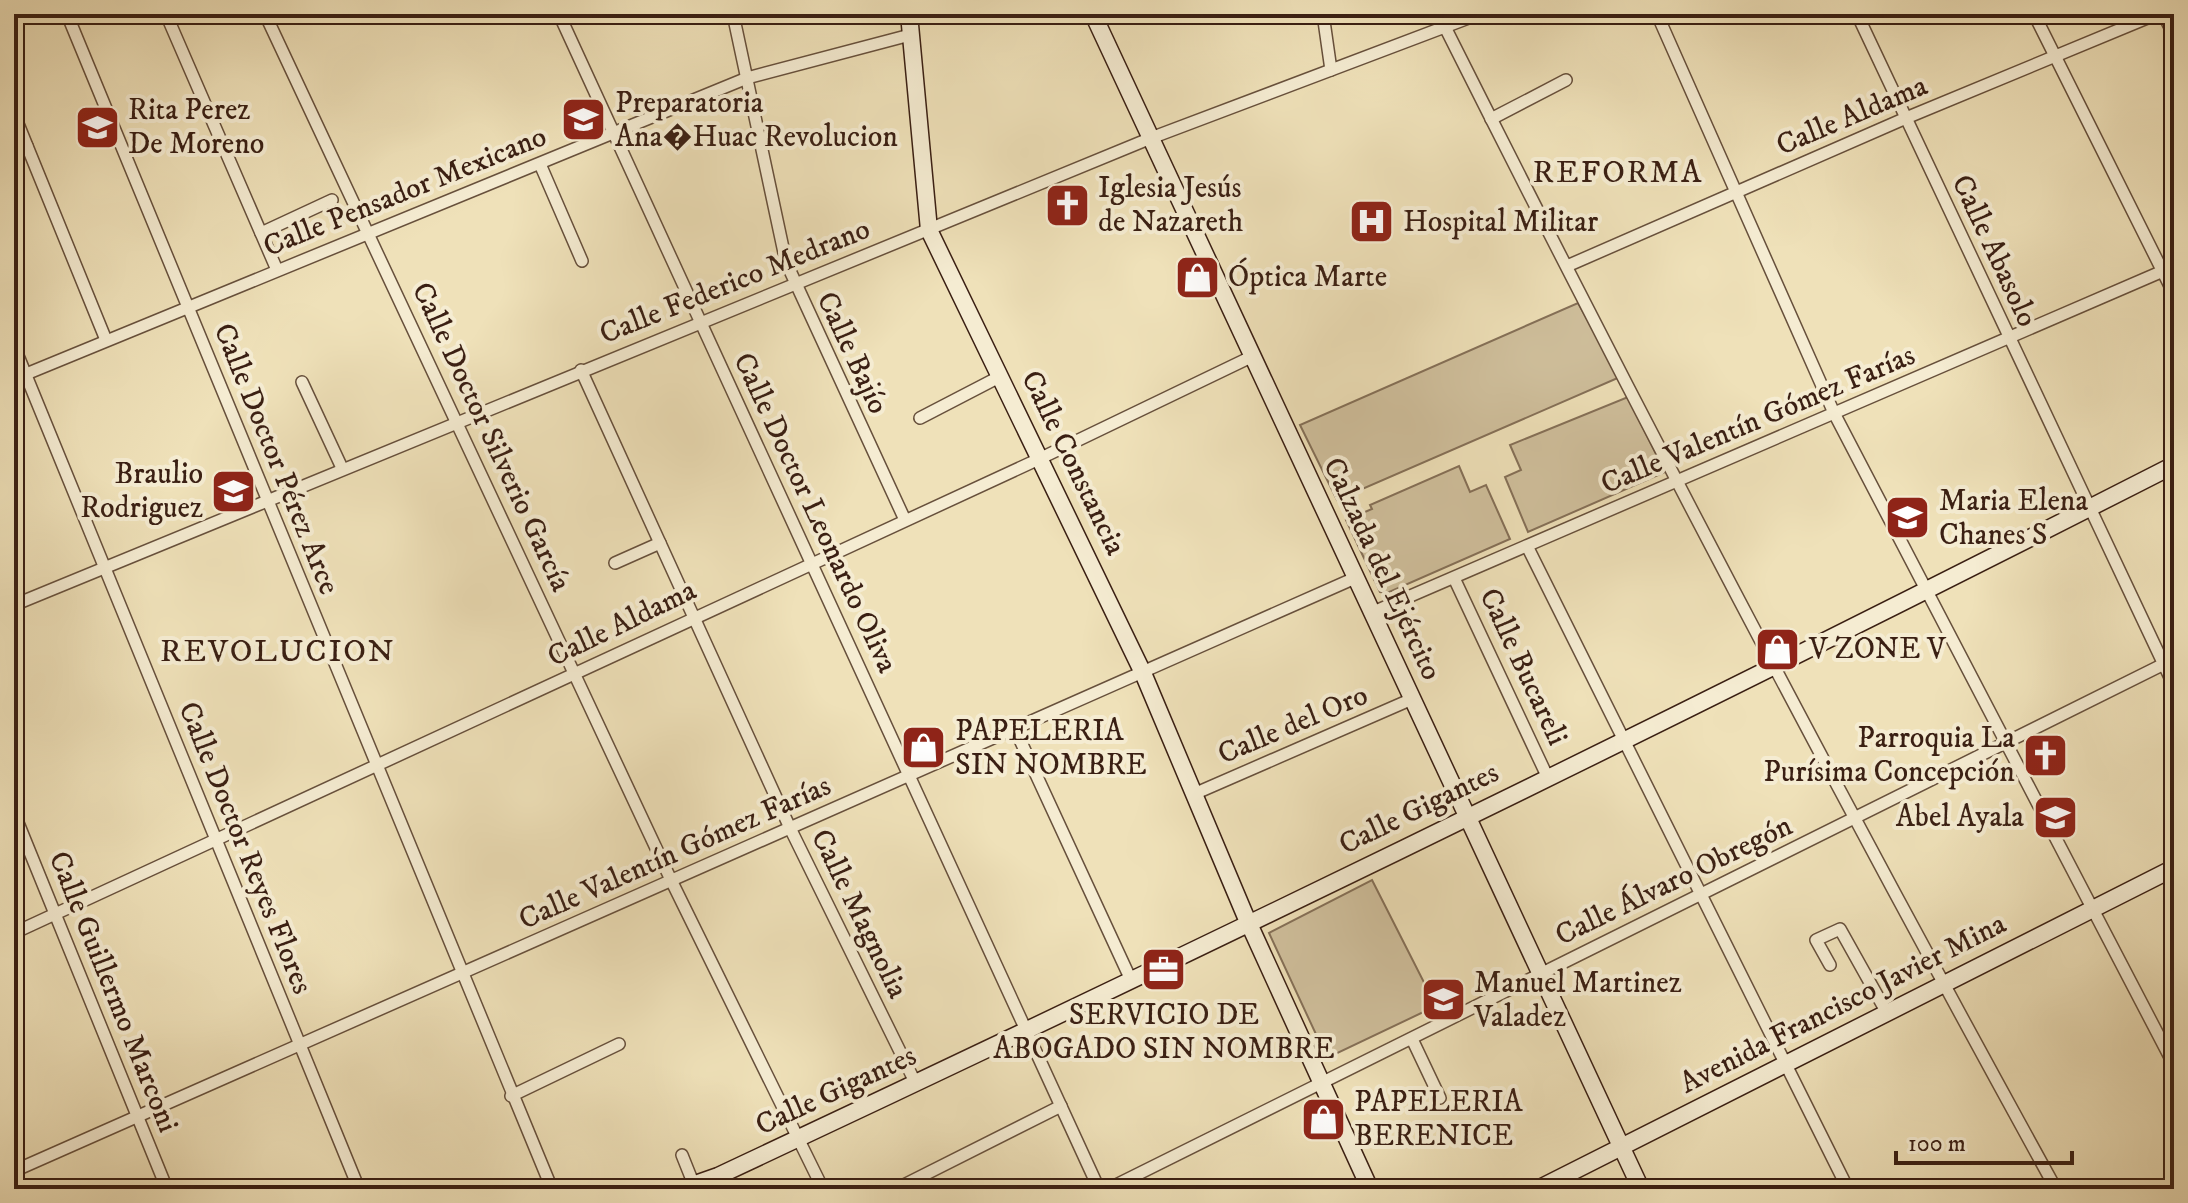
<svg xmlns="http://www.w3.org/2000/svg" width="2188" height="1203" viewBox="0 0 2188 1203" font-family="'IM FELL DW Pica',serif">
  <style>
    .green { fill: #d0c09d; stroke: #857058; stroke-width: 2 }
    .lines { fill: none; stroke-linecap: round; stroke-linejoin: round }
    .minor-casing { stroke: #67503c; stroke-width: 14 }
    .secondary-casing { stroke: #3a1f13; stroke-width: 19 }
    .minor { stroke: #f5ecd2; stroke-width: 11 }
    .secondary { stroke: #f5ecd2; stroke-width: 16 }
    .labels { text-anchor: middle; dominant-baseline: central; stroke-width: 8; stroke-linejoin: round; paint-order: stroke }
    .poi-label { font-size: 30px; fill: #3a1f13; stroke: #f5ecd2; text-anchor: start }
    .street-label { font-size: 30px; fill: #3a1f13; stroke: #f5ecd2 }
    .neighbourhood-label { font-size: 32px; letter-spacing: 2px; fill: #3a1f13; stroke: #f5ecd2 }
  </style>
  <rect width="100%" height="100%" fill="#efe1b9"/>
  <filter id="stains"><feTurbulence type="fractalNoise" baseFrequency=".0025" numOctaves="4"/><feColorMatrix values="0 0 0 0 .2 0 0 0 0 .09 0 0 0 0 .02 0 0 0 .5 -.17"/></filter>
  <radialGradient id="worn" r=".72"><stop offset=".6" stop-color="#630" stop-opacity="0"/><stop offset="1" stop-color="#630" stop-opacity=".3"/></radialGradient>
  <!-- green -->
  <g class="green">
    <polygon points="1578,303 1620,377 1337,500 1300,425"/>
    <polygon points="1628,397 1665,472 1528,532 1505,477 1521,470 1510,445"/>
    <polygon points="1459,466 1470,492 1486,485 1510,539 1387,593 1380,592 1346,520 1372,509 1370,505"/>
    <polygon points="1372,880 1436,1006 1327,1058 1269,933"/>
  </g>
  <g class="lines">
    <defs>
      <g id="minor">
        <polyline points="67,14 552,1189"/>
        <polyline points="166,14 277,270"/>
        <polyline points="265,14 671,880 823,1189"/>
        <polyline points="559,14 1099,1189"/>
        <polyline points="733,14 786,262 905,520"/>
        <polyline points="1323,14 1331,70"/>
        <polyline points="1657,14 1834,413 2174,1065"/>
        <polyline points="1857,14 2174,686"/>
        <polyline points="2034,14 2174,294"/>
        <polyline points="2163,14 2174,35"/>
        <path d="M1445,27C1641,418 1845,806 2056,1189"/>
        <polyline points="14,114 106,340"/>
        <polyline points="1491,119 1566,80"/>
        <polyline points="14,150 27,146"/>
        <polyline points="540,164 582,261"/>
        <polyline points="261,233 332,200"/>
        <polyline points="1567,266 1906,118 2157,14"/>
        <polyline points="14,346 359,1189"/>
        <polyline points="581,370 790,828 916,1084"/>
        <polyline points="14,379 747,78 910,35"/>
        <polyline points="302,382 342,468"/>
        <polyline points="920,418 1001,376"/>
        <polyline points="1527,546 1848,1189"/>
        <polyline points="615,563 660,543"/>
        <polyline points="1454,578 1548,778"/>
        <polyline points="14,605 1151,138 1479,14"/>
        <polyline points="1371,613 2163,271"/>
        <polyline points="1015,729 1131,980"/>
        <polyline points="1194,794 1412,699"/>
        <polyline points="14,813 167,1189"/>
        <polyline points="14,933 1039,459 1251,357"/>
        <polyline points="1830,965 1816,940 1840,929 1887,1013"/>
        <polyline points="1412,1039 1440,1098"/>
        <polyline points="511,1096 619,1044"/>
        <polyline points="682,1155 694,1185"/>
        <polyline points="14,1171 1355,578"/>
        <polyline points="896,1189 1061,1106"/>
        <polyline points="1108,1189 2174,659"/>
      </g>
      <g id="secondary">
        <polyline points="909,14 929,230 1143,673 1245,915 1370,1189"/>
        <polyline points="1093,14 1641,1189"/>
        <path d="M681,1189L718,1176C1207,947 1693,710 2174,465"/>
        <polyline points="1538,1189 2174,868"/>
      </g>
    </defs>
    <!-- minor casing -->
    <use href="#minor" class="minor-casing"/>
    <!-- secondary casing -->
    <use href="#secondary" class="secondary-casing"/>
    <!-- minor -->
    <use href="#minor" class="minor"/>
    <!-- secondary -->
    <use href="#secondary" class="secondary"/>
  </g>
  <!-- icons -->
  <defs>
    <symbol id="university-square" viewBox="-11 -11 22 22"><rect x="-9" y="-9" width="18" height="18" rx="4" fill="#8f2418" stroke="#f5ecd2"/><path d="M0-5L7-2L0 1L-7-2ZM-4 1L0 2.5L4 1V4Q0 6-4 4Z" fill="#fff"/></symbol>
    <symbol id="school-square" viewBox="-11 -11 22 22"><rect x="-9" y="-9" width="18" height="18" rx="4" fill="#8f2418" stroke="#f5ecd2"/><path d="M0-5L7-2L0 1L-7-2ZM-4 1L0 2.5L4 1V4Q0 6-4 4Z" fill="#fff"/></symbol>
    <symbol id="church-square" viewBox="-11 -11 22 22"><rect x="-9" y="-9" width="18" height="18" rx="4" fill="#8f2418" stroke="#f5ecd2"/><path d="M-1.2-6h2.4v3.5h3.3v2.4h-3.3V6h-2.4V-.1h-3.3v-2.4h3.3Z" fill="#fff"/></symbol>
    <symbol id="hospital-square" viewBox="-11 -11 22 22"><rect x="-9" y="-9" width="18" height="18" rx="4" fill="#8f2418" stroke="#f5ecd2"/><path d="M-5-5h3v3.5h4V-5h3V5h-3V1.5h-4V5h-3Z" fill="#fff"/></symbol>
    <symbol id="shop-square" viewBox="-11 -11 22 22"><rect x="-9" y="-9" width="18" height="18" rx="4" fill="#8f2418" stroke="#f5ecd2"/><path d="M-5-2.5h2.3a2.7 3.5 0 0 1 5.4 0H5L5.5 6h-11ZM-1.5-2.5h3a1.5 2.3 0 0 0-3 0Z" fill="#fff"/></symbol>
    <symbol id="office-square" viewBox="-11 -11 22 22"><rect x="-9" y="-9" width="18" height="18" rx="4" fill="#8f2418" stroke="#f5ecd2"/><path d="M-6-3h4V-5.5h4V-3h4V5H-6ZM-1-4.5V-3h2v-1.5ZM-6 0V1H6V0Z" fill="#fff"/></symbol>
  </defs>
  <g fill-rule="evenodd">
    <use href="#university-square" x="558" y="94" width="51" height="51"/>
    <use href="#school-square" x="72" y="102" width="51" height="51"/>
    <use href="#church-square" x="1042" y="180" width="51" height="51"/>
    <use href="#hospital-square" x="1346" y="196" width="51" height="51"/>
    <use href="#shop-square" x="1172" y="252" width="51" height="51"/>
    <use href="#school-square" x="208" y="466" width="51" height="51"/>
    <use href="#school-square" x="1882" y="492" width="51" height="51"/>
    <use href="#shop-square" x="1752" y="624" width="51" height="51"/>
    <use href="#shop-square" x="898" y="722" width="51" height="51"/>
    <use href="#church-square" x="2020" y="730" width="51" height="51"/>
    <use href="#school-square" x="2030" y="792" width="51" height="51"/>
    <use href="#office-square" x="1138" y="944" width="51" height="51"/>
    <use href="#school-square" x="1418" y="974" width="51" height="51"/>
    <use href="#shop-square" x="1298" y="1094" width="51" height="51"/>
  </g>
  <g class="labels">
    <!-- poi labels -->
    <g class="poi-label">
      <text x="615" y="103">Preparatoria<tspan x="615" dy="34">Ana�Huac Revolucion</tspan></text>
      <text x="128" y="110">Rita Perez<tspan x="128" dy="34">De Moreno</tspan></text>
      <text x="1098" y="188">Iglesia Jesús<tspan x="1098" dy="34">de Nazareth</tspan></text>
      <text x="1403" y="222">Hospital Militar</text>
      <text x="1228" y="277">Óptica Marte</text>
      <text x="203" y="474" text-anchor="end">Braulio<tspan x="203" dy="34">Rodriguez</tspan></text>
      <text x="1939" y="501">Maria Elena<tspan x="1939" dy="34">Chanes S</tspan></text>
      <text x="1809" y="649">V ZONE V</text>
      <text x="955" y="731">PAPELERIA<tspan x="955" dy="34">SIN NOMBRE</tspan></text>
      <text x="2015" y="738" text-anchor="end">Parroquia La<tspan x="2015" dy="34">Purísima Concepción</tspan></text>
      <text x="2024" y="817" text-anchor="end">Abel Ayala</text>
      <text x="1474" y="983">Manuel Martinez<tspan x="1474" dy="34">Valadez</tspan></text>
      <text x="1164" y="1015" text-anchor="middle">SERVICIO DE<tspan x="1164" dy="34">ABOGADO SIN NOMBRE</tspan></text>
      <text x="1354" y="1102">PAPELERIA<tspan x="1354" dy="34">BERENICE</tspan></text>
    </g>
    <!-- street labels -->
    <g class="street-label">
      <text transform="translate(1852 116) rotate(-23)">Calle Aldama</text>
      <text transform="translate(405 192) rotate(-22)">Calle Pensador Mexicano</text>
      <text transform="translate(1994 251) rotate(65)">Calle Abasolo</text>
      <text transform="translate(735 282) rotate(-22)">Calle Federico Medrano</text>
      <text transform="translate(852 353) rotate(65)">Calle Bajío</text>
      <text transform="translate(1758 420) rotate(-23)">Calle Valentín Gómez Farías</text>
      <text transform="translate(491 437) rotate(65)">Calle Doctor Silverio García</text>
      <text transform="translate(276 459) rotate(68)">Calle Doctor Pérez Arce</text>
      <text transform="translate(1073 463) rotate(64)">Calle Constancia</text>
      <text transform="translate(815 513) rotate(65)">Calle Doctor Leonardo Oliva</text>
      <text transform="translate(1382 569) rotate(65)">Calzada del Ejército</text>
      <text transform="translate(622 624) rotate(-26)">Calle Aldama</text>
      <text transform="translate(1523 667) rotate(65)">Calle Bucareli</text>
      <text transform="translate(1293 725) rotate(-23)">Calle del Oro</text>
      <text transform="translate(1419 809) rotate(-26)">Calle Gigantes</text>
      <text transform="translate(245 848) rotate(68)">Calle Doctor Reyes Flores</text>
      <text transform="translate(675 853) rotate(-24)">Calle Valentín Gómez Farías</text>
      <text transform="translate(1674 881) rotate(-26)">Calle Álvaro Obregón</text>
      <text transform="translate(859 914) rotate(64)">Calle Magnolia</text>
      <text transform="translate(113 992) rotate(68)">Calle Guillermo Marconi</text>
      <text transform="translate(1843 1004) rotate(-27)">Avenida Francisco Javier Mina</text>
      <text transform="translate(836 1091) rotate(-25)">Calle Gigantes</text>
    </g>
    <!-- neighbourhood labels -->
    <g class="neighbourhood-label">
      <text x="1618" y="173">REFORMA</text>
      <text x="278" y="652">REVOLUCION</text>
    </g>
  </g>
  <!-- margin -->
  <rect width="2188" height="1203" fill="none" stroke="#efe1b9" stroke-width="48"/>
  <rect x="16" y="16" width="2156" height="1171" fill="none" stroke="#3a1f13" stroke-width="4"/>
  <rect x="24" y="24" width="2140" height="1155" fill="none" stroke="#3a1f13" stroke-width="2"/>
  <!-- scale -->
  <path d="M1896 1151v12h176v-12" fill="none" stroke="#3a1f13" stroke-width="4"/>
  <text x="1908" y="1151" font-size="24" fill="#3a1f13" stroke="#f5ecd2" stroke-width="6" paint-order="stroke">100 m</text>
  <rect width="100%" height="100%" filter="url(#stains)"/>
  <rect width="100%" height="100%" fill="url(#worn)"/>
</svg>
